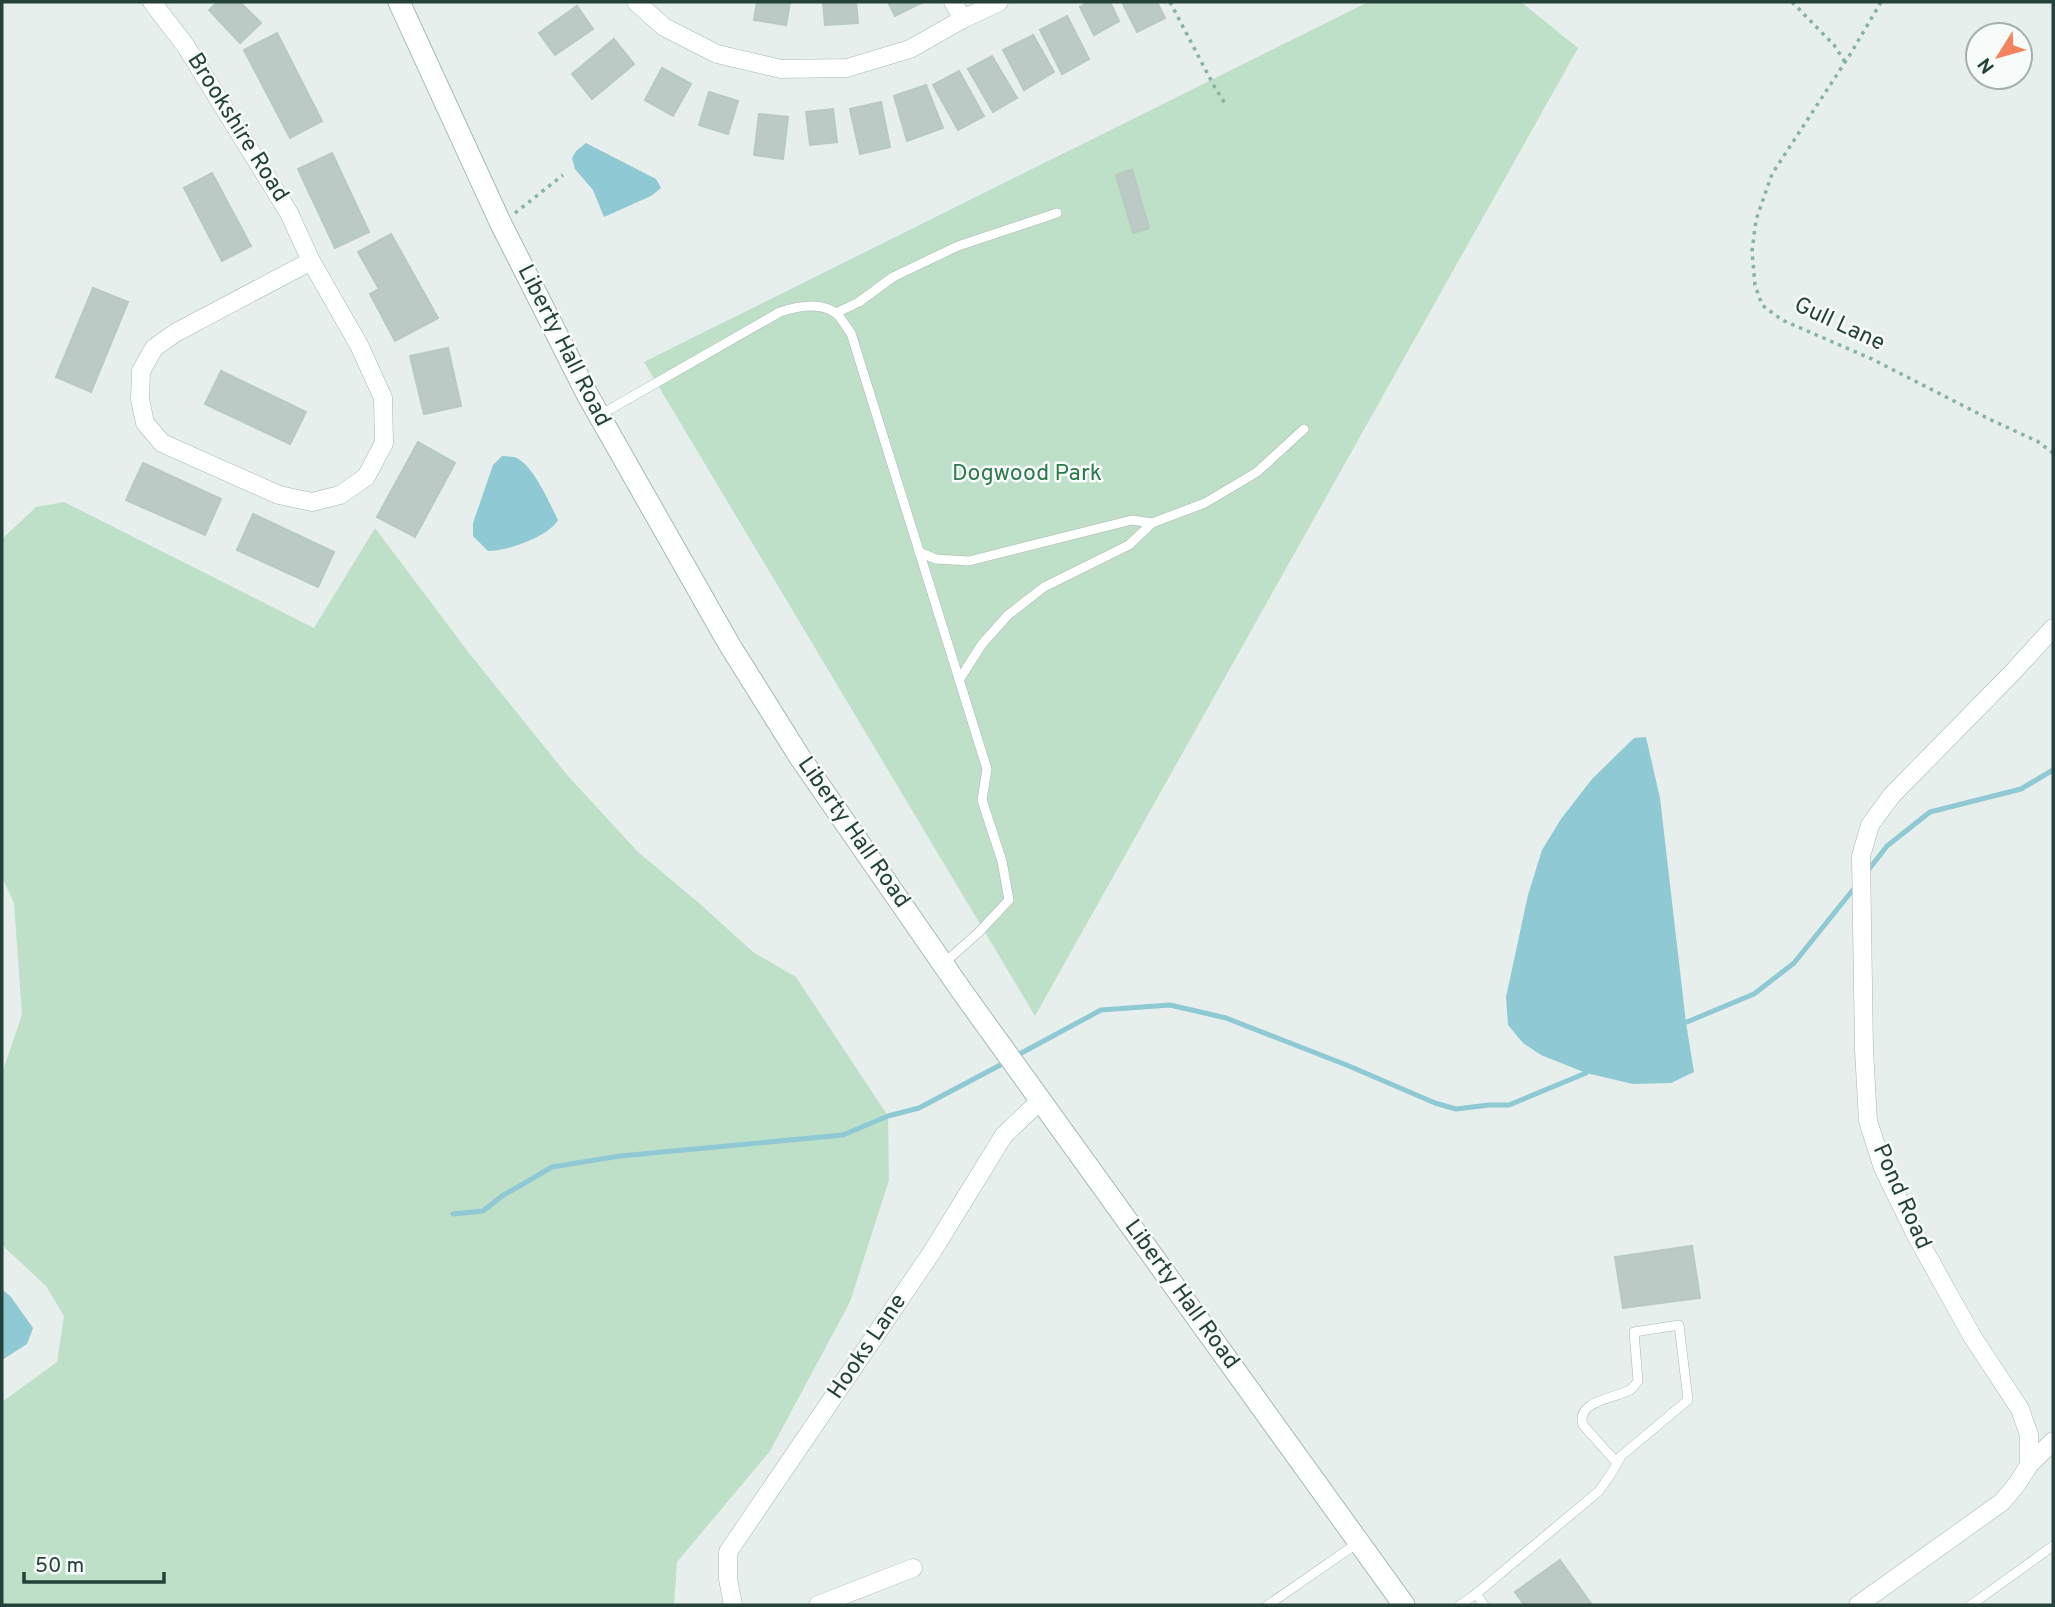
<svg xmlns="http://www.w3.org/2000/svg" width="2055" height="1607" viewBox="0 0 2055 1607" font-family="Overpass,sans-serif">
  <style>
    .green { fill: #bfe0c8 }
    .water { fill: #8ec9d4 }
    .lines { fill: none; stroke-linecap: round; stroke-linejoin: round }
    .stream { stroke: #8ec9d4; stroke-width: 5 }
    .building { fill: #bbcac4; stroke: #b8c9c2; stroke-width: 2 }
    .lane-casing { stroke: #a8b8b2; stroke-width: 10 }
    .street-casing { stroke: #a8b8b2; stroke-width: 19 }
    .secondary-casing { stroke: #a4bbb3; stroke-width: 23 }
    .path { stroke: #86b3a5; stroke-width: 3.5; stroke-dasharray: 3.5 5; stroke-linecap: butt }
    .lane { stroke: #fff; stroke-width: 9 }
    .street { stroke: #fff; stroke-width: 18 }
    .secondary { stroke: #fff; stroke-width: 21 }
    .labels { text-anchor: middle; dominant-baseline: central; stroke-width: 5; stroke-linejoin: round; paint-order: stroke }
    .street-label { font-size: 23px; fill: #24423a; stroke: #f7fbf9 }
    .park-label { font-size: 23px; fill: #2d7a4b; stroke: #f7fbf9 }
  </style>
  <rect width="100%" height="100%" fill="#e6efeb"/>
  <!-- green -->
  <g class="green">
    <polygon points="1368,2 1521,2 1578,48 1035,1016 644,362"/>
    <polygon points="64,502 314,628 375,528 469,653 568,776 638,852 699,903 753,952 796,977 888,1116 889,1180 850,1302 770,1451 677,1562 674,1605 2,1605 2,1402 57,1362 64,1316 46,1286 2,1245 2,1073 22,1015 14,903 2,877 2,539 36,507"/>
  </g>
  <!-- water -->
  <g class="water">
    <polygon points="586,143 656,179 661,188 651,196 604,217 593,190 575,169 572,158 576,151"/>
    <path d="M502,456C503,456 513,457 514,457C532,462 550,504 558,520C548,537 507,551 488,551L473,536V523L493,465Z"/>
    <polygon points="1646,737 1660,798 1686,1023 1694,1072 1671,1083 1633,1084 1586,1073 1541,1055 1523,1043 1508,1025 1506,997 1528,895 1542,850 1561,819 1592,779 1634,738"/>
    <polygon points="2,1289 11,1297 33,1328 27,1344 2,1360"/>
  </g>
  <g class="lines">
    <!-- stream -->
    <g class="stream">
      <polyline points="1866,873 1887,846 1930,812 2021,789 2053,770"/>
      <polyline points="1687,1022 1754,994 1794,963 1856,886"/>
      <polyline points="1014,1057 1101,1010 1170,1005 1226,1018 1349,1066 1435,1103 1456,1109 1489,1105 1509,1105 1586,1073"/>
      <polyline points="453,1214 483,1211 502,1196 552,1167 620,1156 843,1135 888,1116 919,1108 1006,1062"/>
    </g>
  </g>
  <!-- building -->
  <g class="building">
    <polygon points="218,2 240,2 261,23 240,43 209,10"/>
    <polygon points="757,2 790,2 786,25 754,20"/>
    <polygon points="823,2 856,2 858,23 825,25"/>
    <polygon points="888,2 923,2 895,16"/>
    <polygon points="1089,2 1110,2 1119,21 1094,35 1080,7"/>
    <polygon points="1122,2 1157,2 1165,18 1137,32"/>
    <polygon points="577,6 593,29 555,55 539,33"/>
    <polygon points="1067,16 1089,59 1062,74 1040,30"/>
    <polygon points="277,33 322,121 290,138 244,50"/>
    <polygon points="1033,35 1054,72 1024,90 1003,50"/>
    <polygon points="614,39 634,64 592,99 572,74"/>
    <polygon points="992,56 1017,98 993,112 968,69"/>
    <polygon points="662,68 691,84 673,116 645,100"/>
    <polygon points="959,71 984,116 958,130 933,85"/>
    <polygon points="926,85 943,128 907,141 894,96"/>
    <polygon points="709,92 738,101 728,134 699,125"/>
    <polygon points="881,102 890,147 860,154 850,109"/>
    <polygon points="833,109 837,142 810,145 806,112"/>
    <polygon points="759,114 788,117 783,159 754,155"/>
    <polygon points="332,153 369,232 335,248 298,169"/>
    <polygon points="1132,169 1149,228 1133,233 1116,175"/>
    <polygon points="212,173 251,246 222,261 184,188"/>
    <polygon points="391,234 438,318 395,341 370,294 379,289 358,252"/>
    <polygon points="93,288 128,302 91,392 56,377"/>
    <polygon points="448,348 461,406 424,414 410,356"/>
    <polygon points="221,371 306,412 290,444 205,404"/>
    <polygon points="418,442 455,463 415,537 377,517"/>
    <polygon points="143,463 221,499 205,535 126,500"/>
    <polygon points="253,514 334,552 318,587 237,550"/>
    <polygon points="1692,1246 1700,1298 1623,1308 1615,1257"/>
    <polygon points="1560,1560 1592,1605 1524,1605 1515,1592"/>
  </g>
  <g class="lines">
    <defs>
      <g id="lane">
        <polyline points="836,313 859,302 893,277 958,246 1057,213"/>
        <path d="M600,415L780,312C798,306 821,301 837,314C842,319 846,327 851,333L987,769L982,800L1002,861L1009,900L978,933L943,964"/>
        <polyline points="919,552 936,559 969,561 1132,520 1152,523 1205,503 1257,472 1304,429"/>
        <polyline points="959,680 982,644 1008,615 1044,587 1129,545 1152,523"/>
        <path d="M1476,1594L1599,1491C1607,1480 1615,1469 1621,1456L1688,1400L1679,1325L1634,1332L1638,1381C1636,1384 1633,1388 1630,1390C1616,1398 1575,1401 1583,1425L1617,1463"/>
        <polyline points="1268,1605 1359,1542"/>
        <polyline points="1460,1605 1476,1594 1484,1605"/>
        <polyline points="1971,1605 2053,1546"/>
      </g>
      <g id="street">
        <polyline points="152,2 185,45 289,213 311,261 359,345 383,398 384,443 366,477 340,495 312,502 279,495 162,443 145,423 140,399 141,371 154,348 175,333 311,261"/>
        <polyline points="636,2 664,27 717,54 781,69 847,68 910,49 963,19 999,2"/>
        <polyline points="953,2 963,19"/>
        <polyline points="2029,1465 2053,1441"/>
        <polyline points="733,1605 728,1579 728,1552 932,1252 1004,1135 1041,1100"/>
        <polyline points="818,1605 913,1568"/>
        <polyline points="1858,1605 2002,1502 2017,1484 2029,1465 2029,1435 2020,1409 1972,1336 1918,1239 1883,1168 1868,1121 1864,1050 1861,856 1870,825 1892,795 2012,673 2053,628"/>
      </g>
      <polyline id="secondary" points="399,2 501,224 587,394 729,644 799,756 961,990 1404,1605"/>
    </defs>
    <!-- lane casing -->
    <use href="#lane" class="lane-casing"/>
    <!-- street casing -->
    <use href="#street" class="street-casing"/>
    <!-- secondary casing -->
    <use href="#secondary" class="secondary-casing"/>
    <!-- path -->
    <g class="path">
      <polyline points="1170,2 1214,86 1226,105"/>
      <polyline points="1792,2 1834,45 1845,62"/>
      <polyline points="1881,2 1851,53 1772,174 1756,220 1752,251 1755,285 1762,305 1782,320 1872,359 1991,420 2037,441 2053,453"/>
      <polyline points="515,213 563,175"/>
    </g>
    <!-- lane -->
    <use href="#lane" class="lane"/>
    <!-- street -->
    <use href="#street" class="street"/>
    <!-- secondary -->
    <use href="#secondary" class="secondary"/>
  </g>
  <g class="labels">
    <!-- street labels -->
    <g class="street-label">
      <text transform="translate(237 128) rotate(58)">Brookshire Road</text>
      <text transform="translate(1839 325) rotate(25)">Gull Lane</text>
      <text transform="translate(563 346) rotate(63)">Liberty Hall Road</text>
      <text transform="translate(853 833) rotate(55)">Liberty Hall Road</text>
      <text transform="translate(1901 1197) rotate(66)">Pond Road</text>
      <text transform="translate(1181 1295) rotate(54)">Liberty Hall Road</text>
      <text transform="translate(868 1347) rotate(-56)">Hooks Lane</text>
    </g>
    <!-- park labels -->
    <g class="park-label">
      <text x="1027" y="474">Dogwood Park</text>
    </g>
  </g>
  <!-- border -->
  <rect width="2055" height="1607" fill="none" stroke="#24423a" stroke-width="7"/>
  <!-- north arrow -->
  <g transform="translate(1999 56) rotate(233)"><circle r="33" fill="#f7fbf9" stroke="#a3b1ad" stroke-width="2"/>
  <path d="M0-5L12 26L0 18L-12 26Z" fill="#f4845f"/>
  <text y="-10" font-size="19" font-weight="bold" text-anchor="middle" fill="#24423a">N</text>
  </g>
  <!-- scale -->
  <path d="M24 1572v10h140v-10" fill="none" stroke="#24423a" stroke-width="3.5"/>
  <text x="35" y="1572" font-size="21" fill="#24423a" stroke="#f7fbf9" stroke-width="5" paint-order="stroke">50 m</text>
</svg>
